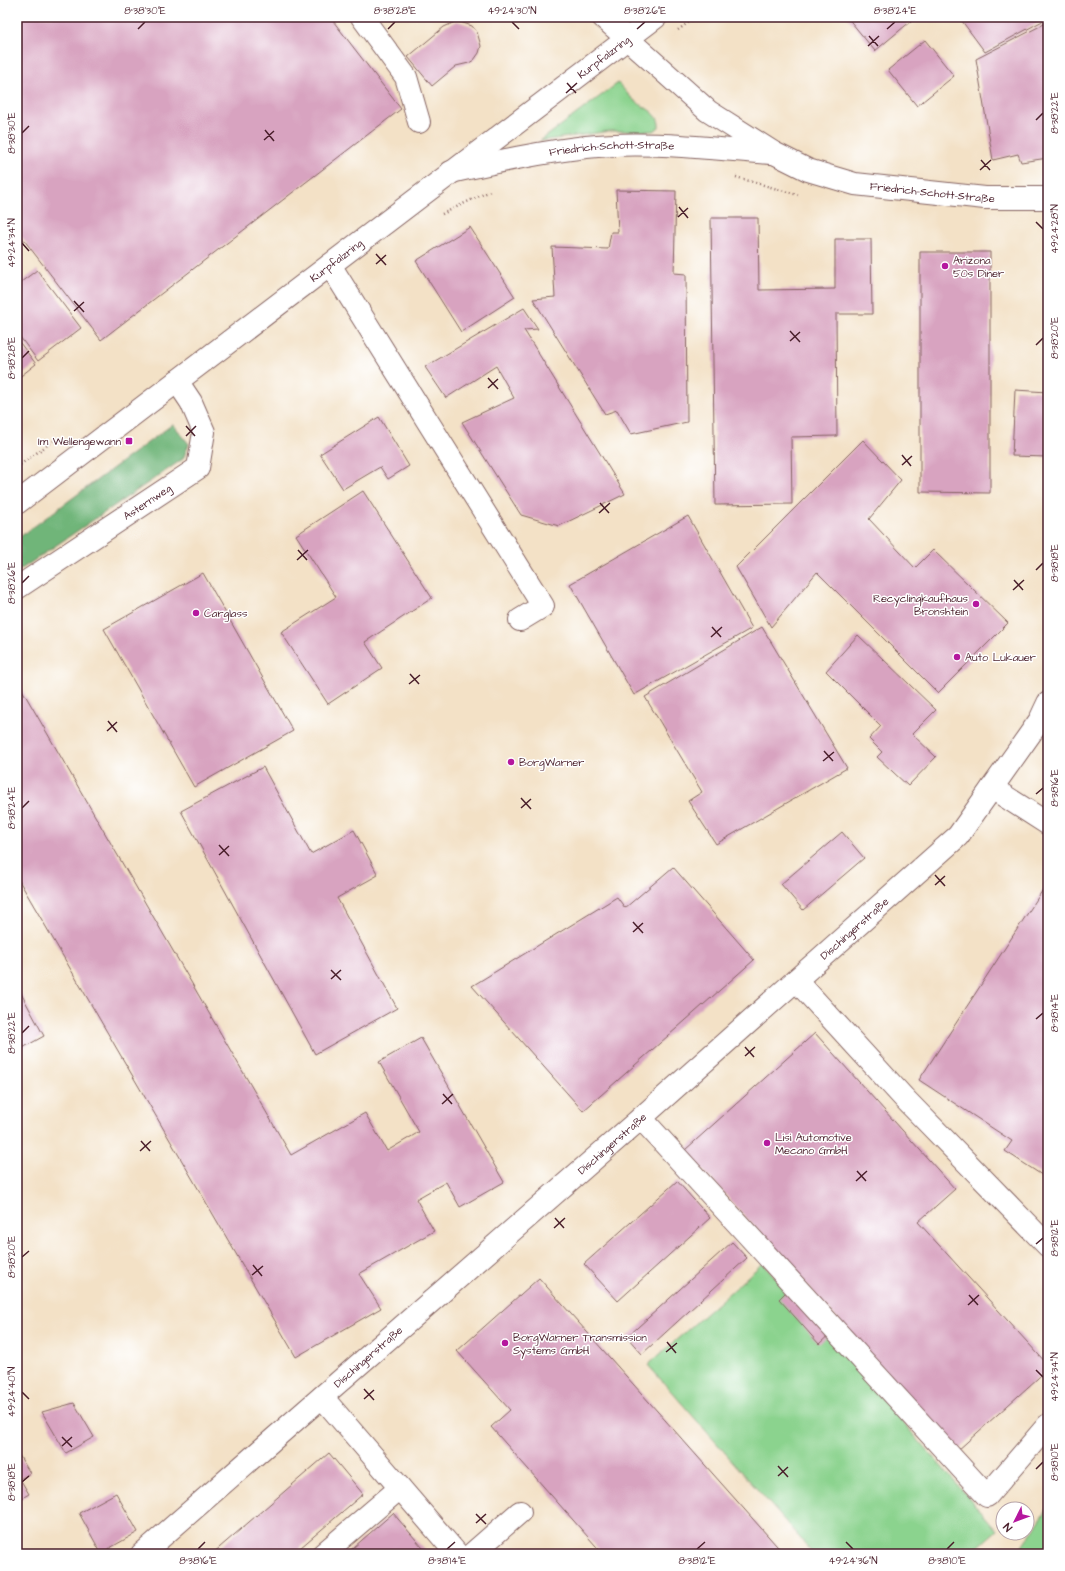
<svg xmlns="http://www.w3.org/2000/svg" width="1065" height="1571" viewBox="0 0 1065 1571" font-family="'Architects Daughter',sans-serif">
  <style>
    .green { fill: #8bd38e; stroke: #6a795c }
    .forest { fill: #70b579; stroke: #5d6a52 }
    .building { fill: #d8a3c0 }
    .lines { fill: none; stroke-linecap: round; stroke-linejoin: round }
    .minor-casing { stroke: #856361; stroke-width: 24 }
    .major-casing { stroke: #856361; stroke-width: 24 }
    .path { stroke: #856361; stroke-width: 2.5; stroke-dasharray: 1 3; stroke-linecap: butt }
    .minor { stroke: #fff; stroke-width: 22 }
    .major { stroke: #fff; stroke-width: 22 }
    .ticks { fill: none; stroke: #4a1f2b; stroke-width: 1.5 }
    .poi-dot { fill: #b5179e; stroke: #fff; stroke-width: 1.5 }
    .labels { text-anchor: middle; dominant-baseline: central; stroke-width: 3; stroke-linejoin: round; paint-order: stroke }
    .street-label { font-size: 11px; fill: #4a1f2b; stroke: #fff }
    .poi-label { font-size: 11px; fill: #4a1f2b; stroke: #fff; text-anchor: start }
    .neatline { fill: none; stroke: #4a1f2b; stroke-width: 1.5 }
    .ticks-label { font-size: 10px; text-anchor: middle; fill: #4a1f2b }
  </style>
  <rect width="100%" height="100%" fill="#fff"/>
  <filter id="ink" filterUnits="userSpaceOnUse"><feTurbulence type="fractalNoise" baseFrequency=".025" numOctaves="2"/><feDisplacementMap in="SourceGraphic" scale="8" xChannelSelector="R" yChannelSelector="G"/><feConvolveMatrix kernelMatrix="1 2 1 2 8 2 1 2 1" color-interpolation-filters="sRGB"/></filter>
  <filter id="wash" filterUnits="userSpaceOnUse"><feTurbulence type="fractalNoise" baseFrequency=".012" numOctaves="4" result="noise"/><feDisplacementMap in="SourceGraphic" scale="16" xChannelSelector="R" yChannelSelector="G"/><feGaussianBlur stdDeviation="0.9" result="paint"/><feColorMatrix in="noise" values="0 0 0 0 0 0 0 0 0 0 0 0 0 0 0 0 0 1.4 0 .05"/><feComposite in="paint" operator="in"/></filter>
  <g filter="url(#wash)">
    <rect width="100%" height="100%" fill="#f3e1c6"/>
    <!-- green -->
    <g class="green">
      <path d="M618,83C623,88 628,95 634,100C643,108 660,112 659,127L654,131H610L540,141Z"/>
      <polygon points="763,1263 997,1530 970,1554 814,1554 648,1365"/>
      <polygon points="1048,1508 1048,1554 1017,1554"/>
    </g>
    <!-- forest -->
    <polygon class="forest" points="173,424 189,444 183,459 17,572 17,539"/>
    <g id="blocks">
      <!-- building -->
      <g class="building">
        <polygon points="17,17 330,17 401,109 101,340 17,231"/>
        <polygon points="847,17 907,17 911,21 875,51"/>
        <polygon points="959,17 1048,17 1048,18 985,52"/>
        <polygon points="457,21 472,26 477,32 481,46 479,53 474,60 469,63 456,66 432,86 408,57 444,27"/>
        <polygon points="1048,22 1048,158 1021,162 1018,154 993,160 976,59"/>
        <polygon points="925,40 954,76 917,106 888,70"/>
        <polygon points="616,190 676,191 674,273 686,274 687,422 631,434 617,410 605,414 533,299 555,297 552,247 608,249 611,232 618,232"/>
        <polygon points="711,218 758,218 759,290 835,289 835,239 871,239 872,314 836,314 837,436 791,437 792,504 715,505"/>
        <polygon points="470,227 515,297 461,332 416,261"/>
        <polygon points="920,252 990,252 990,493 920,492"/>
        <polygon points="37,270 81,328 38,361 17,333 17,285"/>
        <polygon points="524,308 538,329 524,330 625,494 559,526 521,515 462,422 514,398 496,366 446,398 425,367"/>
        <polygon points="17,339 36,364 17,379"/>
        <polygon points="1015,390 1048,392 1048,457 1012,456"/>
        <polygon points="379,417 409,466 388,479 380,467 343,489 320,454"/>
        <polygon points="863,440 901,480 869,519 915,568 933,550 1008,623 938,693 817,572 771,627 736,567"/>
        <polygon points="363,491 432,598 365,642 382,668 328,704 281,632 336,597 296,535"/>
        <polygon points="688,516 752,628 634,695 570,584"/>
        <polygon points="203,573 293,731 194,787 104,629"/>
        <polygon points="762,627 847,768 716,844 688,801 702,792 645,697"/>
        <polygon points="858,635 936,710 912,734 936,757 908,786 877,757 882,752 869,739 881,726 826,671"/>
        <polygon points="17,681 291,1155 365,1113 387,1151 419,1132 379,1062 421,1038 504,1182 460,1207 446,1182 416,1199 434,1231 359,1274 381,1308 296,1357 17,877"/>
        <polygon points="263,767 311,854 354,830 378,875 337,898 397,1008 315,1054 181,811"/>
        <polygon points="842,832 864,858 803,910 781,884"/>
        <polygon points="673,867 754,960 583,1111 472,986 617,897 625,908"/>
        <polygon points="1048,882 1048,1179 1005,1151 1012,1141 919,1080"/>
        <polygon points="17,986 44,1036 17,1051"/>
        <polygon points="815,1033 955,1189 918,1222 1048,1365 1048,1369 957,1451 685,1150"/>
        <polygon points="677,1181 710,1218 618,1301 584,1264"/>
        <polygon points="732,1242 747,1258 642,1354 627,1337"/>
        <polygon points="539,1278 784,1554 640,1554 638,1552 636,1554 603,1554 491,1427 510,1410 457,1351"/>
        <polygon points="791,1287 832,1332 819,1344 779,1299"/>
        <polygon points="74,1403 94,1437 66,1453 42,1412"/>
        <polygon points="17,1452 30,1473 20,1479 29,1494 17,1501"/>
        <polygon points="329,1453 363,1494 293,1554 212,1554"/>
        <polygon points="116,1493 138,1532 101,1553 79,1513"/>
        <polygon points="393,1513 428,1554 346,1554"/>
      </g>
    </g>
  </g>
  <g filter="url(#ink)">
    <use href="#blocks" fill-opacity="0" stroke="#856361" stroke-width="1"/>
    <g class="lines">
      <defs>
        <g id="minor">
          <polyline points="362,17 406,77 419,122"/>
          <path id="s1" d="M603,17L708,111L774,153L808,170L855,184L985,198H1048"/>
          <path id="s2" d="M451,172C496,162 541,152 586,147C647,140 710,149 771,153"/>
          <polyline points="330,265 543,606 520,620"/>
          <path id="s3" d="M17,588L198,468L204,432L191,402L177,381"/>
          <polyline points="992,788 1048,824"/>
          <polyline points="796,980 904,1098 1048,1246"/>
          <polyline points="641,1118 987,1496 1048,1425"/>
          <polyline points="322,1397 457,1554"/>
          <path id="s4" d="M142,1554L641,1118L958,836L1040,720L1048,703"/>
          <polyline points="323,1554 400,1488"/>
          <polyline points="472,1554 520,1512"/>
        </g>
        <g id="major">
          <path id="s5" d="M17,503L656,17"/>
        </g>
      </defs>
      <!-- minor casing -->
      <use href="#minor" class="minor-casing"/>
      <!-- major casing -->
      <use href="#major" class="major-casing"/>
      <!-- path -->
      <g class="path">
        <polyline points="678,30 696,17"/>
        <polyline points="736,177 798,195"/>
        <polyline points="442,214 490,191"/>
        <polyline points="17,467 53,441"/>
        <polyline points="17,533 23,528"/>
      </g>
      <!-- minor -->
      <use href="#minor" class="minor"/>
      <!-- major -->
      <use href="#major" class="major"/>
    </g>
  </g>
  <!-- ticks -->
  <path class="ticks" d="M512,22L519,29M138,29L145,22M388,29L395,22M637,29L645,22M887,29L895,22M869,36L878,46M868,46L879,36M567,83L576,93M566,93L577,83M1036,120L1043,113M265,130L274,141M22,133L29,126M264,140L274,131M981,160L990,170M980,170L991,160M679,207L688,218M678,217L688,208M1036,222L1043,229M22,243L29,251M376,254L386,265M376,264L386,255M74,301L84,312M74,311L84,302M790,331L800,342M790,341L800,332M1036,345L1043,338M22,358L29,351M488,378L498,389M488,388L498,379M186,426L195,436M186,436L196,426M902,455L911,466M902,465L912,456M600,503L609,513M599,513L610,503M298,550L307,560M297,560L308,550M1036,570L1043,563M1014,580L1023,590M22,583L29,576M1013,590L1024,580M712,627L721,637M711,637L722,627M410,674L419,684M409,684L420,675M108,721L117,732M107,731L117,722M824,751L833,761M823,761L834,752M1036,794L1043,788M521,798L531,809M22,808L29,801M521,808L531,799M219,845L229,856M219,855L229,846M935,875L945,886M935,885L945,876M633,922L643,933M633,932L643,923M331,970L341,980M331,979L341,970M1036,1019L1043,1013M22,1033L29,1026M745,1047L754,1057M745,1056L755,1047M443,1094L452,1104M442,1104L453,1094M141,1141L150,1151M140,1151L151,1141M857,1171L866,1181M856,1181L867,1171M555,1218L564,1228M554,1228L565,1218M1036,1244L1043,1238M22,1257L29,1251M253,1265L262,1276M252,1275L263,1266M969,1295L978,1305M968,1305L979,1295M667,1342L676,1353M666,1352L677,1343M1036,1370L1043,1377M364,1389L374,1400M22,1392L29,1399M364,1399L374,1390M62,1437L72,1447M62,1446L72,1437M778,1466L788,1477M1036,1469L1043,1462M778,1476L788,1467M22,1482L29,1476M476,1514L486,1524M476,1523L486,1514M846,1542L853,1549M198,1549L205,1542M447,1549L455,1542M697,1549L705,1542M947,1549L954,1542"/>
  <!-- markers -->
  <g class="poi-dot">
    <circle cx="945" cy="266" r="4"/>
    <rect x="125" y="437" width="8" height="8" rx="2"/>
    <circle cx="976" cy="604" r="4"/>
    <circle cx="196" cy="613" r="4"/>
    <circle cx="957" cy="657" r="4"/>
    <circle cx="511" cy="762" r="4"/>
    <circle cx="767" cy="1143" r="4"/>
    <circle cx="505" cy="1343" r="4"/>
  </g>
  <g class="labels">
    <!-- street labels -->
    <g class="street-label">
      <text stroke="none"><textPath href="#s5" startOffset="737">Kurpfalzring</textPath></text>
      <text stroke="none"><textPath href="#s2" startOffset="163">Friedrich-Schott-Straße</textPath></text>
      <text stroke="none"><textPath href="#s1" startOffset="384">Friedrich-Schott-Straße</textPath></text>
      <text stroke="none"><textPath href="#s5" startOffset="401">Kurpfalzring</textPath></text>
      <text stroke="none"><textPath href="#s3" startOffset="156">Asternweg</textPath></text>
      <text stroke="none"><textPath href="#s4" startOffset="948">Dischingerstraße</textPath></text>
      <text stroke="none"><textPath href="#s4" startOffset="624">Dischingerstraße</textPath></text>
      <text stroke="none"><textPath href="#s4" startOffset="300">Dischingerstraße</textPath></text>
    </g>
    <!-- poi labels -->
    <g class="poi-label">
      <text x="953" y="260">Arizona<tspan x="953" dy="13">50s Diner</tspan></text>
      <text x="121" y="441" text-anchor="end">Im Wellengewann</text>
      <text x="968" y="598" text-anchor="end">Recyclingkaufhaus<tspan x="968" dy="13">Bronshtein</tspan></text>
      <text x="204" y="613">Carglass</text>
      <text x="965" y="657">Auto Lukauer</text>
      <text x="519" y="762">BorgWarner</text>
      <text x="775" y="1137">Lisi Automotive<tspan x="775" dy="13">Mecano GmbH</tspan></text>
      <text x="513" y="1337">BorgWarner Transmission<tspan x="513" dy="13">Systems GmbH</tspan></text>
    </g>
  </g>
  <!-- margin -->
  <rect width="1065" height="1571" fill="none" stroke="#fff" stroke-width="44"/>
  <!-- north arrow -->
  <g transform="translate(1015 1521) rotate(228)"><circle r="19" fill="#ffffff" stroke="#b7a5aa"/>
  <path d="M0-3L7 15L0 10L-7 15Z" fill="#b5179e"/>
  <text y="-6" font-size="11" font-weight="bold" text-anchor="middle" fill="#4a1f2b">N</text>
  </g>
  <rect x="22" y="22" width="1021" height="1527" class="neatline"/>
  <g class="ticks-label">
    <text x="145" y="14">8°38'30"E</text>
    <text x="395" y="14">8°38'28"E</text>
    <text x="512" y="14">49°24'30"N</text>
    <text x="645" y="14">8°38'26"E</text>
    <text x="895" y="14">8°38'24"E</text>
    <text transform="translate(1054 113) rotate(-90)" y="4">8°38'22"E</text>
    <text transform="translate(11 133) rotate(-90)" y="4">8°38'30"E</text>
    <text transform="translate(1054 229) rotate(-90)" y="4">49°24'28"N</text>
    <text transform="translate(11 243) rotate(-90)" y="4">49°24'34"N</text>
    <text transform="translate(1054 338) rotate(-90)" y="4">8°38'20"E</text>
    <text transform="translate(11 358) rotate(-90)" y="4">8°38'28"E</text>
    <text transform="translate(1054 563) rotate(-90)" y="4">8°38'18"E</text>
    <text transform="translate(11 583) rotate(-90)" y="4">8°38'26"E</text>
    <text transform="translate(1054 788) rotate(-90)" y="4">8°38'16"E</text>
    <text transform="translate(11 808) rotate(-90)" y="4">8°38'24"E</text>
    <text transform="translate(1054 1013) rotate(-90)" y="4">8°38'14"E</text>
    <text transform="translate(11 1033) rotate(-90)" y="4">8°38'22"E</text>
    <text transform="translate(1054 1238) rotate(-90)" y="4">8°38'12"E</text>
    <text transform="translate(11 1257) rotate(-90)" y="4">8°38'20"E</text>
    <text transform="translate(1054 1377) rotate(-90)" y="4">49°24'34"N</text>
    <text transform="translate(11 1392) rotate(-90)" y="4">49°24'40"N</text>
    <text transform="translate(1054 1462) rotate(-90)" y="4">8°38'10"E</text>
    <text transform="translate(11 1482) rotate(-90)" y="4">8°38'18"E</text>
    <text x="198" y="1564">8°38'16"E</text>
    <text x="447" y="1564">8°38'14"E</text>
    <text x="697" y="1564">8°38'12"E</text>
    <text x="853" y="1564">49°24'36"N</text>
    <text x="947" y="1564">8°38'10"E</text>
  </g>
</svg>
